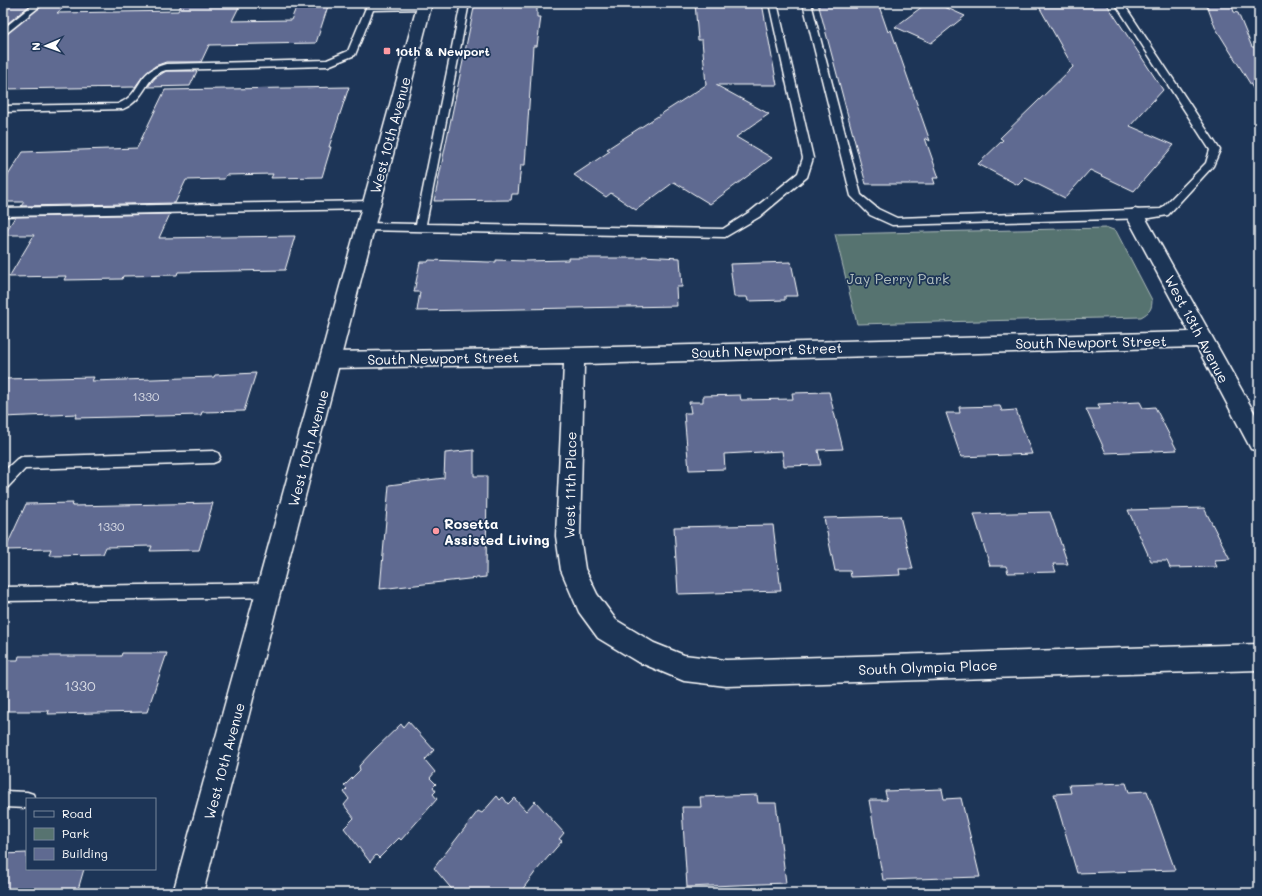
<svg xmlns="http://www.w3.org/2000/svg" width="1262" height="896" viewBox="0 0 1262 896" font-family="Mali,sans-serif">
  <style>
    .green { fill: #577370; stroke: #abb9b8 }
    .building { fill: #5f6a91; stroke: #fff }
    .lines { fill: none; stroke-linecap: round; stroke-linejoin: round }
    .service-casing { stroke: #fff; stroke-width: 3 }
    .minor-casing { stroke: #fff; stroke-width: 3 }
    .secondary-casing { stroke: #fff; stroke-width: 3 }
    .service { fill: #1d3557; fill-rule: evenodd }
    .minor { fill: #1d3557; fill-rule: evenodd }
    .secondary { fill: #1d3557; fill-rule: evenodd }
    .poi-dot { fill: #ff9aa2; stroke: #1d3557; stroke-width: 1.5 }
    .labels { text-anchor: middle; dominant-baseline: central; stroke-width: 3.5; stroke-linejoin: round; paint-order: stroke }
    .far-poi-label { font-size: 12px; font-weight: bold; fill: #fff; stroke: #1d3557; text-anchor: start }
    .number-label { font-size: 12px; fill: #d7dae4 }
    .street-label { font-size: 14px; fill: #fff; stroke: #1d3557 }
    .park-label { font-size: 14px; fill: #b3c0bf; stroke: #1d3557 }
    .poi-label { font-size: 14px; font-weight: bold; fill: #fff; stroke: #1d3557; text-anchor: start }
    .near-number-label { font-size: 14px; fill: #d7dae4 }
  </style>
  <rect width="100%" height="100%" fill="#1d3557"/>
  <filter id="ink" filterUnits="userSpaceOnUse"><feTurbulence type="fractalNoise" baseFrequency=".025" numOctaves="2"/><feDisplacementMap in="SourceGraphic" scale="8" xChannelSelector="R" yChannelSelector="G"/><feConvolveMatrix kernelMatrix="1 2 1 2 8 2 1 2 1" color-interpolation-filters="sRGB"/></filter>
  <g filter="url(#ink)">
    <!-- green -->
    <path class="green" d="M1108,228L1116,231L1152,300C1152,309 1150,312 1141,317L857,324L835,234Z"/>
    <!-- building -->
    <g class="building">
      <polygon points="3,3 33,3 3,27"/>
      <polygon points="45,3 69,3 57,13 178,11 182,3 241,3 232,21 291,20 298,3 329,3 316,43 209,45 201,62 166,62 155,66 143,76 135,87 3,89 3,37"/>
      <polygon points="475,3 537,3 537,17 541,17 537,46 533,46 525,165 521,165 518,194 512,194 511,200 434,201"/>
      <polygon points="695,3 762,3 777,85 716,85 769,114 736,137 772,158 710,204 674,182 636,210 611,193 606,197 574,175 610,151 607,149 706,85 702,40 698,40"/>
      <polygon points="818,3 878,3 888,32 891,30 930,141 925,138 939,178 933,178 935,184 866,184"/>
      <polygon points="927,3 936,3 965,16 931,43 895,27"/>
      <polygon points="1037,3 1106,3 1163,90 1130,126 1174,145 1134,191 1090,170 1065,198 1025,178 1018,185 978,164 1003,140 1000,138 1073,67"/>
      <polygon points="1206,3 1231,3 1234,12 1238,13 1252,47 1259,47 1259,98 1215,27"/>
      <polygon points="166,71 197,71 190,86 148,87 155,78"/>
      <polygon points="349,87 329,147 331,147 322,177 271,178 273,174 226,175 224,179 186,180 175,203 21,206 24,202 3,202 3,183 23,152 137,148 165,90"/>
      <polygon points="170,214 159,238 295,236 285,270 178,272 177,275 123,276 122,279 64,280 66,276 9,277 34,235 4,235 15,217"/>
      <polygon points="642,256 680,258 682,287 676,287 677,306 417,311 420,292 414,292 420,262 428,262 429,260 488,262 496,262 496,260 525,261 568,260 568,258 642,258"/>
      <polygon points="791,262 798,296 785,296 785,300 748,301 747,297 734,297 730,264"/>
      <polygon points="256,373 244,411 202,412 201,415 75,418 77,414 3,417 3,379 94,377 92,381 214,377 215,375"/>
      <polygon points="829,392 843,449 818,450 821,465 784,466 782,451 724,454 725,469 689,470 684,413 691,413 689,402 703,402 703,396 740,395 741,400 793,399 792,393"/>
      <polygon points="1140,402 1143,408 1155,407 1177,450 1106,453 1086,409 1100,409 1098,404"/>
      <polygon points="1000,406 1002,411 1016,410 1032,454 961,457 946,413 960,413 959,407"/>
      <polygon points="474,450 474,476 487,476 486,577 380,589 389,485 444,478 445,453"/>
      <polygon points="73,503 72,506 213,503 199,550 150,551 152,546 106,547 103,554 49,555 51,549 5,550 26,504"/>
      <polygon points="1204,508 1230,559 1214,560 1217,567 1170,568 1167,561 1151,561 1128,510"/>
      <polygon points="1050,512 1068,564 1053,564 1056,572 1008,573 1006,566 990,566 974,514"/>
      <polygon points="900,516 913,569 899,569 900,575 851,577 850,571 835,571 824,518"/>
      <polygon points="773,525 781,591 678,594 674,527"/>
      <polygon points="122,653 167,653 147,712 48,714 49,711 3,711 3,660 18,660 19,656 121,656"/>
      <polygon points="408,721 434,750 425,760 435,772 430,778 436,784 433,787 436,791 433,794 437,799 401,840 399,838 379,858 376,855 370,862 344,828 354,818 344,805 349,799 344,792 347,789 344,786 360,770 359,766 374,750 401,724 403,727"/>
      <polygon points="1126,783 1129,792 1147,791 1175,870 1077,873 1054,794 1071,793 1069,785"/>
      <polygon points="942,789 944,799 961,798 980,877 883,880 869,800 887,800 885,791"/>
      <polygon points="757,795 758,803 776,803 786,883 687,887 682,807 701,807 700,797"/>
      <polygon points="497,796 500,800 503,797 508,804 514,798 526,811 535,801 564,833 559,839 562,841 536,871 522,890 518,889 515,893 455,893 434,868 478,811 482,813"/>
      <polygon points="27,853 27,869 84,869 77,893 3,893 3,854"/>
    </g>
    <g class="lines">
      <defs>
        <g id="service">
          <polygon points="35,3 44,3 3,36 3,29"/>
          <path d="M368,3H376L375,5H424L428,7L424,9L373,10L355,55L328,66L166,70C144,76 148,98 123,109L3,112V106L118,104C144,93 134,72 166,64L327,60L348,51Z"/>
          <polygon points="461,3 469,3 426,224 723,229 751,211 798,173 803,158 769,3 777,3 813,158 807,177 759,217 725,237 362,230 361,227 366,223 416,224"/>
          <polygon points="803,3 811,3 861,195 878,209 897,218 1161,209 1206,163 1210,150 1115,3 1123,3 1220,150 1213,166 1168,215 1150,218 892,225 870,215 851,196"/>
          <polygon points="372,201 377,205 372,209 3,216 3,208"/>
          <polygon points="213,451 218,453 220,457 218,461 213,463 25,469 8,487 3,489 3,472 17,459 22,457"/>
          <polygon points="270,583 275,585 277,590 275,595 270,597 3,601 3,587"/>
          <polygon points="3,791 27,792 33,794 35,799 27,799 27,808 3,807"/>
        </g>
        <polygon id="minor" points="1135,209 1141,211 1144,215 1259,421 1259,451 1251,449 1197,347 584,364 580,536 585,569 597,594 616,620 654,643 684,655 726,660 1259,644 1259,670 726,686 684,681 636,661 598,638 579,612 561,570 556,536 564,364 331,368 324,366 321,360 324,354 331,352 574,348 1189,332 1126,215 1129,211"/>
        <polygon id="secondary" points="418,3 432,3 203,893 173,893"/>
      </defs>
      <!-- service casing -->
      <use href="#service" class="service-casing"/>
      <!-- minor casing -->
      <use href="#minor" class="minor-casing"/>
      <!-- secondary casing -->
      <use href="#secondary" class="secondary-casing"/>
      <!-- service -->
      <use href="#service" class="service"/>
      <!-- minor -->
      <use href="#minor" class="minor"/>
      <!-- secondary -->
      <use href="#secondary" class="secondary"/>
    </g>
  </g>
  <!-- markers -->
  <g class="poi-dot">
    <rect x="383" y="47" width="8" height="8" rx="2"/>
    <circle cx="436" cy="531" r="4"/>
  </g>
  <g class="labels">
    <!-- far-poi labels -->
    <g class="far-poi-label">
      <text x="395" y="51">10th &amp; Newport</text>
    </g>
    <!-- number labels -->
    <g class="number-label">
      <text x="146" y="396">1330</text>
      <text x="111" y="526">1330</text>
    </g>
    <!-- street labels -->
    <g class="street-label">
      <text transform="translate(390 135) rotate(-75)">West 10th Avenue</text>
      <text transform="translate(1197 329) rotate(62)">West 13th Avenue</text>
      <text transform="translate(1091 342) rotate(-1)">South Newport Street</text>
      <text transform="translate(767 350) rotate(-2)">South Newport Street</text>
      <text transform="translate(443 358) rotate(-1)">South Newport Street</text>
      <text transform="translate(308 448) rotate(-75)">West 10th Avenue</text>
      <text transform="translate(570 485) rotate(-89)">West 11th Place</text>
      <text transform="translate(928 667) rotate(-2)">South Olympia Place</text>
      <text transform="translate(224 761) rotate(-75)">West 10th Avenue</text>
    </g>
    <!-- park labels -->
    <g class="park-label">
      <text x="898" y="278">Jay Perry Park</text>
    </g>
    <!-- poi labels -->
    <g class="poi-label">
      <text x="444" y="523">Rosetta<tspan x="444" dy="16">Assisted Living</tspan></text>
    </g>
    <!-- near-number labels -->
    <g class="near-number-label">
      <text x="80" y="685">1330</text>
    </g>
  </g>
  <!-- margin -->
  <rect width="1262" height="896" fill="none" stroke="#1d3557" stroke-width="16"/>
  <rect x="8" y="8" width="1246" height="880" fill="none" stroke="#fff" stroke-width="1.5" filter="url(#ink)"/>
  <!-- legend -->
  <rect x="26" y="798" width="130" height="72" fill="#1d3557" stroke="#77869a"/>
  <rect x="34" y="811" width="20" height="6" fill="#1d3557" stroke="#77869a"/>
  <text x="62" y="818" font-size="12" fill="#ffffff">Road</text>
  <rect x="34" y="828" width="20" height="12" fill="#577370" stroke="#77869a"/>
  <text x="62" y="838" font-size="12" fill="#ffffff">Park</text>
  <rect x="34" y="848" width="20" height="12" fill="#5f6a91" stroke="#77869a"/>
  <text x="62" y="858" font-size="12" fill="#ffffff">Building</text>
  <!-- north arrow -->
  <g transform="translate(46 46) rotate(268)" stroke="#1d3557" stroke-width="3" paint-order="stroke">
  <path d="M0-3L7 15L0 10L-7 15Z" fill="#ffffff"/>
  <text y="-6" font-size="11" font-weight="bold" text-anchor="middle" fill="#ffffff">N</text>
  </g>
</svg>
